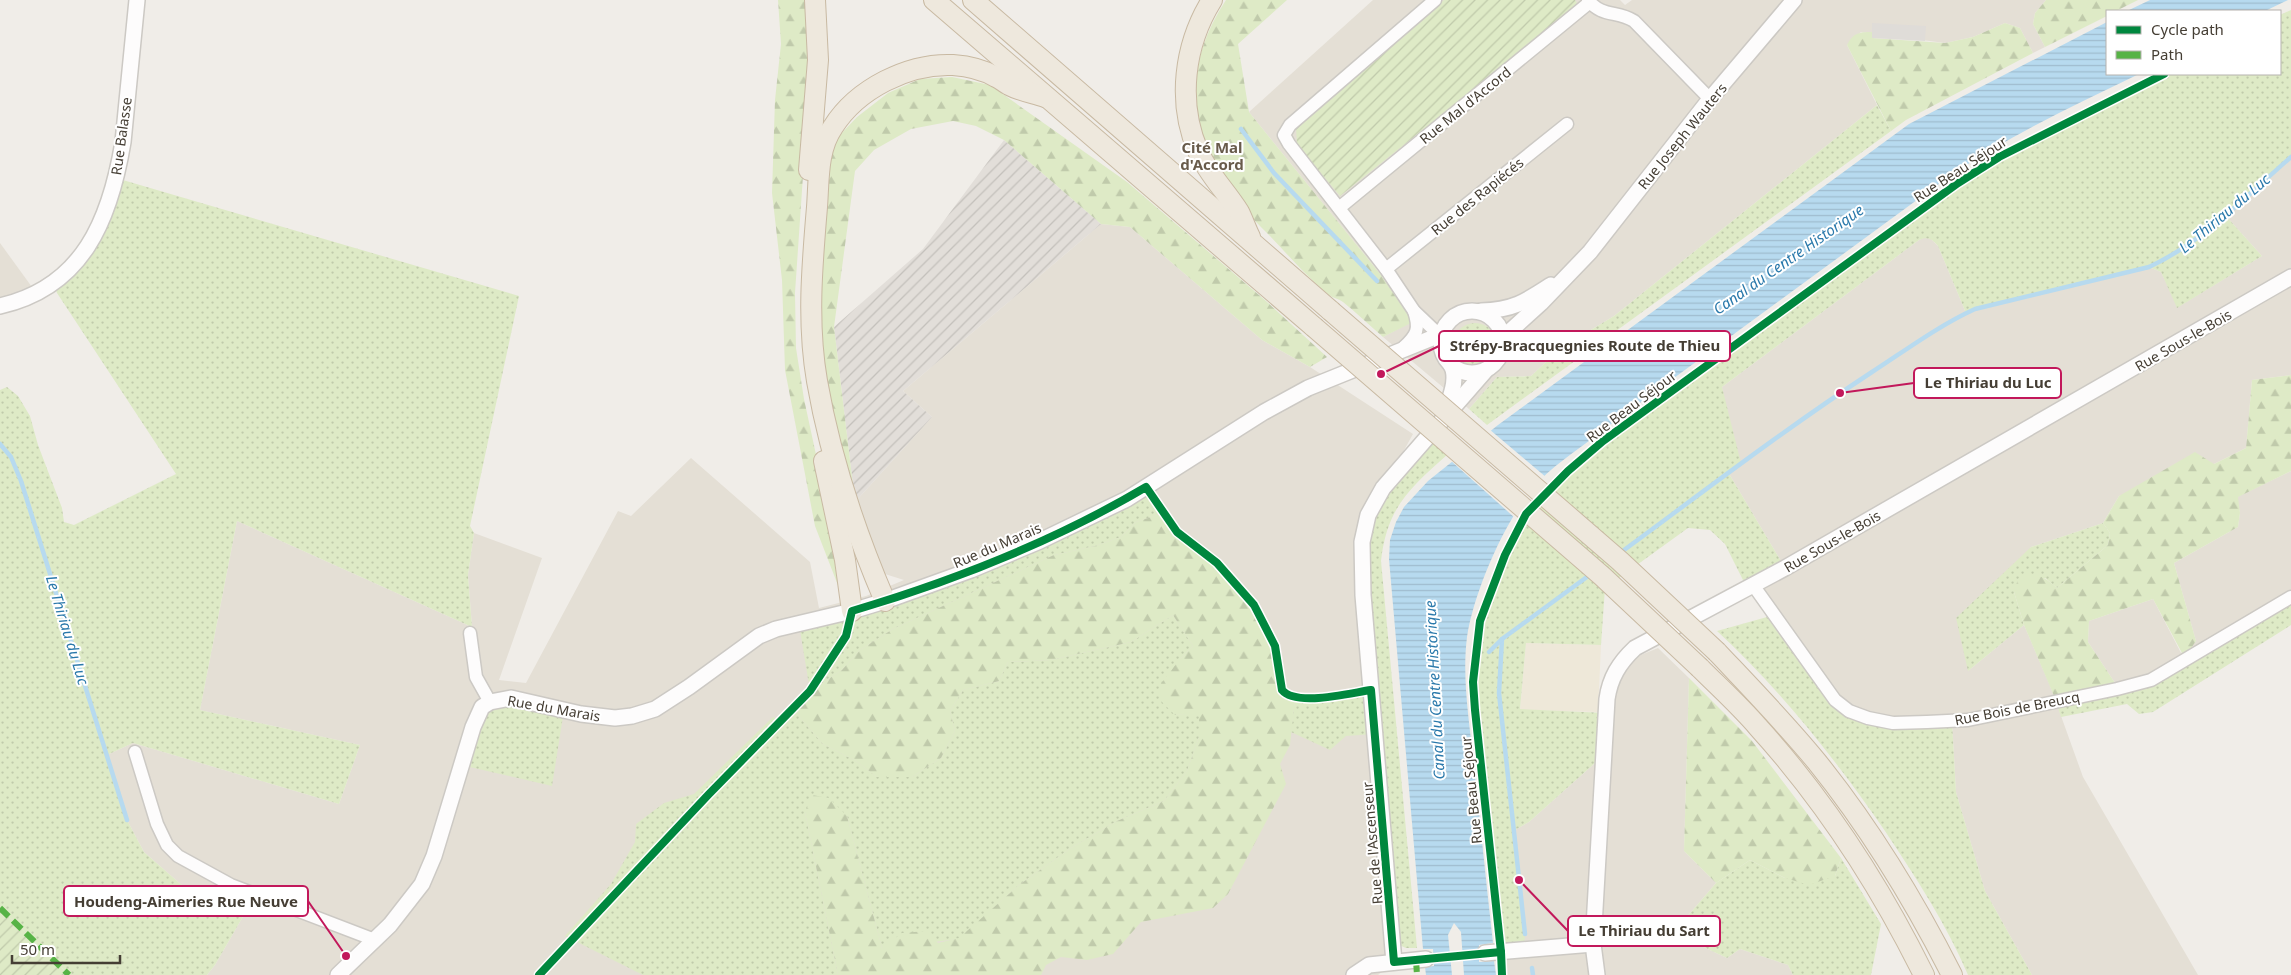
<svg xmlns="http://www.w3.org/2000/svg" width="2291" height="975" viewBox="0 0 2291 975" font-family="'Noto Sans',sans-serif">
  <style>
    .residential { fill: #e4dfd5 }
    .industrial { fill: url(#industrial-furrows) }
    .education { fill: #eee8d9 }
    .grass { fill: url(#grass-dots) }
    .forest { fill: url(#forest-firs) }
    .garden { fill: url(#garden-furrows) }
    .parking { fill: #dfdcd8 }
    .water { fill: url(#water-rules) }
    .pier { fill: #f0ede8 }
    .lines { fill: none; stroke-linecap: round; stroke-linejoin: round }
    .stream { stroke: #b7daef; stroke-width: 4.5 }
    .minor-casing { stroke: #ccc9c4; stroke-width: 15 }
    .tertiary-casing { stroke: #ccc9c4; stroke-width: 18 }
    .trunk-casing { stroke: #c8b9a2; stroke-width: 22 }
    .minor { stroke: #fdfcfc; stroke-width: 12 }
    .tertiary { stroke: #fdfcfc; stroke-width: 15 }
    .trunk { stroke: #eee8dd; stroke-width: 20 }
    .trunk-bridge-casing { stroke: #c8b9a2; stroke-width: 22; stroke-linecap: butt }
    .trunk-bridge { stroke: #eee8dd; stroke-width: 20 }
    .quiet { stroke: #57b346; stroke-width: 6; stroke-dasharray: 12 6; stroke-linecap: butt }
    .cycleway-casing { stroke: #fff; stroke-width: 11 }
    .cycleway { stroke: #00873e; stroke-width: 8 }
    .labels { text-anchor: middle; dominant-baseline: central; stroke-width: 4; stroke-linejoin: round; paint-order: stroke }
    .street-label { font-size: 14px; fill: #453e34; stroke: #fff }
    .neighbourhood-label { font-size: 15px; font-weight: bold; fill: #685b4b; stroke: #fff }
    .water-label { font-size: 15px; font-style: italic; fill: #2a79ab; stroke: #fff }
    .leader { fill: none; stroke: #c2185b; stroke-width: 2 }
    .callout-dot { fill: #c2185b; stroke: #fff; stroke-width: 2 }
    .callout { fill: #fff; stroke: #c2185b; stroke-width: 2 }
    .callout-label { font-size: 15px; text-anchor: middle; font-weight: bold; fill: #453e34 }
  </style>
  <defs>
    <pattern id="industrial-furrows" width="10" height="10" patternUnits="userSpaceOnUse" patternTransform="scale(1.25)"><rect width="10" height="10" fill="#e2ded9"/><path d="M-1 1l2-2M0 10L10 0M9 11l2-2" fill="none" stroke="#c3c0bb"/></pattern>
    <pattern id="grass-dots" width="8" height="8" patternUnits="userSpaceOnUse" patternTransform="scale(1.25)"><rect width="8" height="8" fill="#deeac6"/><path d="M2 2h.1M6 6h.1" fill="none" stroke="#c0caab" stroke-width="1.8" stroke-linecap="round"/></pattern>
    <pattern id="forest-firs" width="22" height="20" patternUnits="userSpaceOnUse" patternTransform="scale(1.25)"><rect width="22" height="20" fill="#deeac6"/><path d="M5 1l3.5 6h-7zM16 11l3.5 6h-7z" fill="#c0caab"/></pattern>
    <pattern id="garden-furrows" width="10" height="10" patternUnits="userSpaceOnUse" patternTransform="scale(1.25)"><rect width="10" height="10" fill="#deeac6"/><path d="M-1 1l2-2M0 10L10 0M9 11l2-2" fill="none" stroke="#c0caab"/></pattern>
    <pattern id="water-rules" width="6" height="5" patternUnits="userSpaceOnUse" patternTransform="scale(1.25)"><rect width="6" height="5" fill="#b7daef"/><path d="M0 2.5h6" fill="none" stroke="#9fbcce"/></pattern>
  </defs>
  <rect width="100%" height="100%" fill="#f0ede8"/>
  <!-- residential -->
  <g class="residential">
    <polygon points="1373,0 1620,0 1625,5 1632,0 2046,0 2035,13 2033,24 2045,47 2033,53 2020,28 2005,23 1973,37 1945,43 1861,32 1847,45 1877,105 1614,316 1561,348 1531,376 1497,377 1469,409 1383,337 1413,321 1381,275 1249,112"/>
    <polygon points="2291,157 2291,375 2252,380 2246,448 2214,464 2119,496 2103,523 2031,547 1968,671 2024,625 2054,695 2115,683 2088,642 2089,621 2153,599 2181,653 2196,641 2174,563 2238,527 2240,513 2237,497 2291,471 2291,597 2151,680 2056,702 2083,777 2198,975 2032,975 1985,891 1956,792 1952,721 1893,723 1849,711 1753,585 1785,568 1728,472 1722,387 1919,240 1925,237 1931,239 1938,246 1966,313 2149,267 2161,272 2178,307 2262,256 2225,215"/>
    <polygon points="1101,224 1130,227 1262,340 1310,367 1413,434 1368,515 1394,962 1378,975 207,975 215,965 245,913 201,902 144,852 127,820 107,755 133,743 339,804 360,745 200,710 237,521 472,627 468,575 474,533 542,558 499,680 526,683 618,511 631,516 691,458 810,562 819,608 866,596 904,580 885,574 874,563 855,502 932,417 903,391"/>
    <polygon points="0,243 37,294 0,306"/>
    <polygon points="1658,648 1689,678 1684,851 1716,883 1673,933 1727,958 1740,949 1788,965 1793,975 1502,975 1501,952 1519,880 1513,831 1529,822 1604,755 1619,664"/>
  </g>
  <!-- industrial -->
  <polygon class="industrial" points="1004,140 1101,224 903,391 932,417 855,502 834,327 923,249"/>
  <!-- education -->
  <polygon class="education" points="1526,643 1601,645 1598,712 1520,710"/>
  <!-- grass -->
  <g class="grass">
    <path d="M2291,10V157L2225,215L2262,256L2177,308L2161,272L2149,267L1966,313L1938,246C1932,239 1928,236 1919,240L1722,387L1741,463L1728,472L1785,568L1744,582L1725,544L1710,530L1688,528L1605,588L1601,645L1526,643L1520,709L1606,713L1604,755L1529,822L1513,831L1525,934L1524,950L1501,952L1475,710L1473,682L1480,621L1505,555L1526,514L1568,471L1603,441L1958,183L1999,157L2164,74H2280V15Z"/>
    <polygon points="1877,105 1891,131 1487,425 1469,409 1497,377 1531,376 1561,348 1614,316"/>
    <polygon points="116,178 519,296 470,526 474,533 468,575 472,627 237,521 200,710 360,745 339,804 133,743 107,755 127,820 144,852 201,902 245,913 215,965 207,975 69,975 0,908 0,390 7,387 18,396 30,416 38,445 62,508 64,522 74,525 176,474 57,293 54,284 68,272"/>
    <circle cx="1475" cy="345" r="22"/>
    <path d="M1427,435L1448,454C1410,488 1387,507 1381,561L1417,948H1406L1399,945L1375,734L1346,736L1330,750L1291,732L1295,698L1371,690L1368,515Z"/>
    <polygon points="1146,487 1163,513 1136,522 1121,537 1095,546 1054,555 893,629 860,650 842,670 810,691 799,624 869,606"/>
    <polygon points="2103,523 2110,533 2108,545 2057,588 2045,578 2014,592 2024,625 1968,671 1956,618 2031,547"/>
    <polygon points="2291,597 2291,625 2153,712 2139,714 2127,704 2061,717 2056,702 2151,680"/>
    <polygon points="1173,615 1193,646 1180,659 1175,715 1199,713 1199,737 1187,771 1164,801 1117,821 1071,848 1019,885 959,939 882,948 847,816 805,812 838,975 643,975 565,936 611,884 635,842 636,824 664,803 694,794 773,717 780,721 794,707 802,720 823,744 856,761 877,777 912,777 941,758 955,731 950,711 963,690 999,681 1008,662 1051,660 1131,642"/>
    <path d="M1767,617L1812,679L1835,700L1868,718L1952,721L1956,792L1985,891L2032,975H1968C1946,923 1916,878 1885,831C1836,760 1781,690 1717,631Z"/>
    <polygon points="490,702 564,710 552,786 461,765"/>
    <polygon points="1841,858 1881,924 1871,975 1793,975 1788,965 1740,949 1727,958 1673,933 1716,883 1750,860 1785,878 1835,876"/>
  </g>
  <!-- forest -->
  <g class="forest">
    <polygon points="778,0 807,0 812,44 795,293 796,348 804,399 840,566 839,588 815,526 785,370 782,280 772,193 775,100 781,44"/>
    <path d="M1226,0H1287L1238,44L1249,112L1381,275L1413,322L1383,337C1369,325 1357,313 1343,302C1339,299 1333,298 1329,295C1310,280 1287,254 1270,236C1251,217 1229,196 1216,172C1184,114 1190,54 1226,0Z"/>
    <polygon points="2046,0 2138,0 2116,11 2107,11 2107,16 2045,47 2033,24 2035,13"/>
    <path d="M2005,23L2020,28L2033,53L1906,120L1891,131L1847,45C1853,33 1859,32 1872,32V38L1945,43L1973,37Z"/>
    <polygon points="952,77 990,85 1127,182 1266,301 1327,357 1310,367 1262,340 1130,227 1101,224 1004,140 976,126 953,121 911,129 874,150 855,171 834,327 855,502 825,397 818,347 827,162 839,136 857,117 888,93 920,79"/>
    <path d="M2291,375V471L2238,497L2240,513L2238,527L2174,563L2196,641L2189,651L2182,653L2153,599L2089,621L2088,642L2115,683L2054,696L2024,625L2014,592L2018,579C2036,571 2043,576 2057,588L2108,545L2110,533L2103,523L2119,496L2195,452L2214,464L2246,448L2252,380Z"/>
    <polygon points="1163,513 1186,541 1217,563 1254,605 1275,646 1282,690 1287,695 1295,698 1290,745 1280,764 1286,784 1228,894 1213,908 1141,922 1113,954 1087,960 1061,957 1046,965 1041,975 838,975 805,812 812,795 829,798 847,816 882,948 902,933 927,931 938,943 959,938 1019,885 1071,848 1117,821 1164,801 1187,771 1199,737 1199,714 1175,715 1161,701 1160,685 1180,659 1193,646 1173,615 1131,642 1051,660 1008,662 999,681 963,690 950,711 955,731 941,758 912,777 877,777 856,761 823,744 802,720 794,707 810,691 842,670 860,650 893,629 1054,555 1095,546 1121,537 1136,522"/>
    <polygon points="1689,678 1752,741 1841,858 1835,876 1809,885 1785,878 1750,860 1716,883 1684,851"/>
  </g>
  <!-- garden -->
  <g class="garden">
    <polygon points="1444,0 1575,0 1577,3 1554,25 1340,196 1297,145 1296,127"/>
    <polygon points="0,908 69,975 0,975"/>
  </g>
  <!-- parking -->
  <polygon class="parking" points="1872,23 1926,26 1925,41 1872,38"/>
  <!-- water -->
  <g class="water">
    <polygon points="2150,0 2288,0 2265,11 2127,11"/>
    <path d="M2107,22V74H2139C2075,105 2010,135 1951,175L1599,433C1577,451 1550,467 1532,489C1503,525 1474,592 1467,637C1462,677 1469,719 1473,758C1480,820 1486,881 1493,943L1479,945V962L1494,961L1496,975H1426L1425,967L1434,966L1433,949H1423L1389,559L1390,540L1396,522L1404,507L1428,481L1498,425L1909,124Z"/>
  </g>
  <!-- pier -->
  <g class="pier">
    <polygon points="1489,429 1547,478 1535,489 1515,518 1450,460"/>
    <polygon points="1454,923 1461,932 1464,975 1452,975 1448,935"/>
  </g>
  <g class="lines">
    <!-- stream -->
    <g class="stream">
      <polyline points="1241,129 1274,173 1377,281"/>
      <polyline points="0,444 11,457 21,481 127,820"/>
      <path d="M1620,553C1703,492 1785,429 1872,372C1906,350 1938,326 1975,309L2149,267C2203,242 2246,196 2291,157"/>
      <polyline points="1502,639 1499,693 1525,934"/>
      <polyline points="1489,652 1502,639 1591,574"/>
      <polyline points="1532,968 1533,975"/>
    </g>
    <defs>
      <g id="minor">
        <polyline points="1435,0 1290,125 1284,135 1289,144 1386,269 1414,311 1434,330 1443,332"/>
        <path d="M1588,0C1603,18 1616,10 1634,21L1710,99"/>
        <polyline points="1339,208 1590,2"/>
        <polyline points="1386,269 1567,124"/>
        <path d="M1404,347C1417,335 1420,329 1414,311"/>
        <polyline points="1753,585 1835,700 1849,711 1868,718 1893,723 1927,722 1968,720 2117,689 2151,680 2291,597"/>
        <polyline points="470,633 476,677 490,702"/>
        <polyline points="135,752 157,824 167,845 178,856 231,885 375,940"/>
      </g>
      <g id="tertiary">
        <path d="M0,306C83,287 110,220 123,142L137,0"/>
        <circle cx="1472" cy="342" r="31"/>
        <path d="M1481,311C1513,310 1525,302 1551,285"/>
        <polyline points="1501,355 1508,333 1541,303 1590,252 1710,99 1794,0"/>
        <path d="M1445,414C1449,399 1459,379 1451,365"/>
        <polyline points="1485,953 1593,944"/>
        <polyline points="1394,962 1363,595 1362,542 1368,515 1383,488 1486,370"/>
        <polyline points="338,975 390,925 422,884 434,856 473,727 482,707 490,702 511,698 581,714 615,718 632,716 655,709 689,687 759,636 776,629 852,611 885,601 971,570 1040,541 1127,499 1264,412 1308,388 1442,334"/>
        <polyline points="1354,975 1369,965 1426,959"/>
        <path d="M1597,975L1593,944L1607,699C1610,678 1619,663 1635,648L1785,568L2291,277"/>
      </g>
      <g id="trunk">
        <polyline points="934,0 1314,327"/>
        <polyline points="973,0 1331,311"/>
        <path d="M1212,0C1184,45 1177,102 1198,151C1208,174 1226,191 1239,212C1243,220 1246,229 1250,237"/>
        <polyline points="809,170 818,60 815,0"/>
        <polyline points="824,461 845,560 852,611"/>
        <path d="M885,601C855,531 830,456 817,381C807,323 812,266 817,207C819,181 817,150 833,127C857,89 908,63 953,65C967,66 984,70 996,77C1001,79 1005,83 1009,85C1020,91 1033,93 1045,97"/>
        <path d="M1717,652C1751,688 1786,724 1817,762C1870,828 1914,900 1952,975"/>
        <path d="M1700,668C1719,687 1740,706 1758,727C1825,801 1880,886 1924,975"/>
      </g>
    </defs>
    <!-- minor casing -->
    <use href="#minor" class="minor-casing"/>
    <!-- tertiary casing -->
    <use href="#tertiary" class="tertiary-casing"/>
    <!-- trunk casing -->
    <use href="#trunk" class="trunk-casing"/>
    <!-- minor -->
    <use href="#minor" class="minor"/>
    <!-- tertiary -->
    <use href="#tertiary" class="tertiary"/>
    <!-- trunk -->
    <use href="#trunk" class="trunk"/>
    <defs>
      <g id="trunk-bridge">
        <polyline points="1331,311 1620,561 1717,652"/>
        <polyline points="1314,327 1602,576 1700,668"/>
      </g>
    </defs>
    <!-- trunk-bridge casing -->
    <use href="#trunk-bridge" class="trunk-bridge-casing"/>
    <!-- trunk-bridge -->
    <use href="#trunk-bridge" class="trunk-bridge"/>
    <!-- quiet -->
    <g class="quiet">
      <polyline points="0,908 69,975"/>
      <polyline points="1416,960 1417,975"/>
    </g>
    <defs>
      <g id="cycleway">
        <path d="M539,975L709,794L810,691L846,636L852,611C953,581 1055,541 1146,487L1177,532L1217,563L1254,605L1275,646L1282,690C1296,707 1350,693 1371,690L1394,962L1501,952"/>
        <polyline points="1502,975 1501,952 1475,710 1473,682 1480,621 1505,555 1526,514 1568,471 1603,441 1958,183 1999,157 2164,74"/>
      </g>
    </defs>
    <!-- cycleway casing -->
    <use href="#cycleway" class="cycleway-casing"/>
    <!-- cycleway -->
    <use href="#cycleway" class="cycleway"/>
  </g>
  <g class="labels">
    <!-- street labels -->
    <g class="street-label">
      <text transform="translate(1465 105) rotate(-39)">Rue Mal d'Accord</text>
      <text transform="translate(121 136) rotate(-82)">Rue Balasse</text>
      <text transform="translate(1682 136) rotate(-51)">Rue Joseph Wauters</text>
      <text transform="translate(1960 169) rotate(-33)">Rue Beau Séjour</text>
      <text transform="translate(1477 196) rotate(-39)">Rue des Rapiécés</text>
      <text transform="translate(2183 340) rotate(-30)">Rue Sous-le-Bois</text>
      <text transform="translate(1631 406) rotate(-37)">Rue Beau Séjour</text>
      <text transform="translate(1832 541) rotate(-30)">Rue Sous-le-Bois</text>
      <text transform="translate(997 545) rotate(-23)">Rue du Marais</text>
      <text transform="translate(554 708) rotate(10)">Rue du Marais</text>
      <text transform="translate(2017 708) rotate(-11)">Rue Bois de Breucq</text>
      <text transform="translate(1471 790) rotate(-96)">Rue Beau Séjour</text>
      <text transform="translate(1372 843) rotate(-95)">Rue de l'Ascenseur</text>
    </g>
    <!-- neighbourhood labels -->
    <g class="neighbourhood-label">
      <text x="1212" y="147">Cité Mal<tspan x="1212" dy="17">d'Accord</tspan></text>
    </g>
    <!-- water labels -->
    <g class="water-label">
      <text transform="translate(2224 213) rotate(-40)">Le Thiriau du Luc</text>
      <text transform="translate(1788 259) rotate(-35)">Canal du Centre Historique</text>
      <text transform="translate(68 630) rotate(73)">Le Thiriau du Luc</text>
      <text transform="translate(1434 690) rotate(-93)">Canal du Centre Historique</text>
    </g>
  </g>
  <!-- callouts -->
  <path class="leader" d="M1381 374L1439 346M1840 393L1914 383M346 956L308 901M1519 880L1568 931"/>
  <g class="callout-dot">
    <circle cx="1381" cy="374" r="5"/>
    <circle cx="1840" cy="393" r="5"/>
    <circle cx="346" cy="956" r="5"/>
    <circle cx="1519" cy="880" r="5"/>
  </g>
  <g class="callout">
    <rect x="1439" y="331" width="291" height="30" rx="5"/>
    <rect x="1914" y="368" width="147" height="30" rx="5"/>
    <rect x="64" y="886" width="244" height="30" rx="5"/>
    <rect x="1568" y="916" width="152" height="30" rx="5"/>
  </g>
  <g class="callout-label">
    <text x="1585" y="351">Strépy-Bracquegnies Route de Thieu</text>
    <text x="1988" y="388">Le Thiriau du Luc</text>
    <text x="186" y="907">Houdeng-Aimeries Rue Neuve</text>
    <text x="1644" y="936">Le Thiriau du Sart</text>
  </g>
  <!-- legend -->
  <rect x="2106" y="10" width="175" height="65" fill="#ffffff" stroke="#b5b2ae"/>
  <rect x="2116" y="26" width="25" height="8" fill="#00873e" stroke="#b5b2ae"/>
  <text x="2151" y="35" font-size="15" fill="#453e34">Cycle path</text>
  <rect x="2116" y="51" width="25" height="8" fill="#57b346" stroke="#b5b2ae"/>
  <text x="2151" y="60" font-size="15" fill="#453e34">Path</text>
  <!-- scale -->
  <path d="M12 955v8h108v-8" fill="none" stroke="#453e34" stroke-width="2.5"/>
  <text x="20" y="955" font-size="15" fill="#453e34" stroke="#ffffff" stroke-width="4" paint-order="stroke">50 m</text>
</svg>
